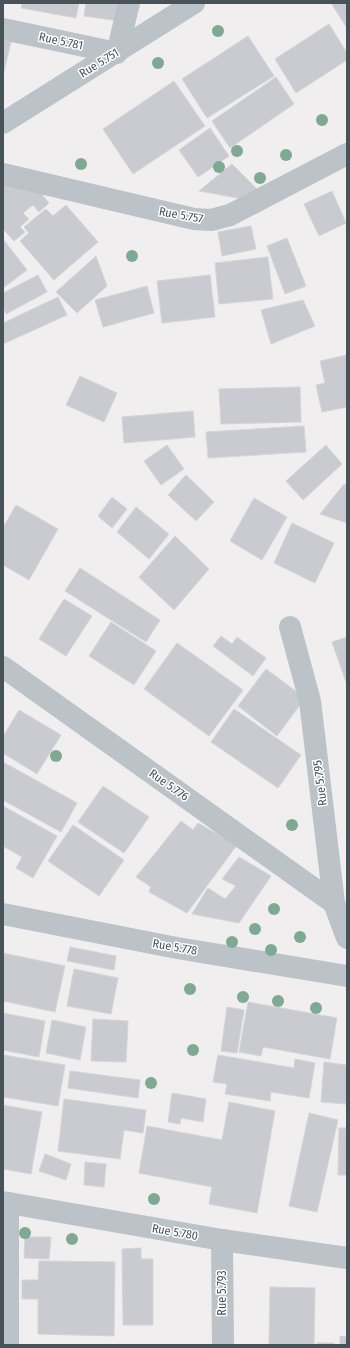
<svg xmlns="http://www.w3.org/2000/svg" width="350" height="1348" viewBox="0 0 350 1348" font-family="'Fira Sans Condensed',sans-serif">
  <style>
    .building { fill: #c9cbd0; stroke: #d3d5d9 }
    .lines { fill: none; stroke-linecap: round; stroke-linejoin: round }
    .minor { stroke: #bbc3c9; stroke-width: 22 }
    .tree { fill: #7fa992 }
    .labels { text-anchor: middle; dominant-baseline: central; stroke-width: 3; stroke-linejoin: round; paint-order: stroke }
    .street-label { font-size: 12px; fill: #485259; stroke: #fff }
  </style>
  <rect width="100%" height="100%" fill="#f0eeee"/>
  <!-- building -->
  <g class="building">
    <polygon points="22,3 79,3 76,18 21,8"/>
    <polygon points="86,3 129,3 127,22 84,16"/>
    <polygon points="331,3 347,3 347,28"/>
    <polygon points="329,24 347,53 347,60 296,93 275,59"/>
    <polygon points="248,36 274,76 207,118 182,79"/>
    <polygon points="3,40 11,42 3,75"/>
    <polygon points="276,77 294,104 230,148 212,121"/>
    <polygon points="174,81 205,126 133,174 103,129"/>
    <polygon points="210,128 229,156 198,177 179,150"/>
    <polygon points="232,164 261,193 249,200 199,191"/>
    <polygon points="3,185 38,190 49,203 39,212 33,205 23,213 29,219 20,227 25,232 14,241 3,229"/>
    <polygon points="332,191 346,223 319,236 304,204"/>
    <polygon points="66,205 98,242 54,280 20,241 29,233 24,227 46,209 53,216"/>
    <polygon points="251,226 256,249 222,256 218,232"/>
    <polygon points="287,238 306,286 285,294 267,246"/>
    <polygon points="3,239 27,270 3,288"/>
    <polygon points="96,256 107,286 77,313 56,292"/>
    <polygon points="268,257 273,299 219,304 215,263"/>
    <polygon points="38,275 47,292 6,314 3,307 3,293"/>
    <polygon points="210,275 215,317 162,323 157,281"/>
    <polygon points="147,286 154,313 103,327 95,300"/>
    <polygon points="58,297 67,315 3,344 3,323"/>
    <polygon points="303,300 315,326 271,344 261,310"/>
    <polygon points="347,355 347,407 322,412 316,385 325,383 320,361"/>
    <polygon points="80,376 117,393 104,422 66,405"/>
    <polygon points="300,387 301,422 221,424 219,389"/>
    <polygon points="193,411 195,437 124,443 122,417"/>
    <polygon points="304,426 306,452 208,458 206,432"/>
    <polygon points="167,445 184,469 161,485 144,461"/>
    <polygon points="326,445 342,464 303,500 286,481"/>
    <polygon points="186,475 214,502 196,521 168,495"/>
    <polygon points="344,484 347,485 347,523 320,514"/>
    <polygon points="112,497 127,509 112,528 98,516"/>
    <polygon points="254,498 287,517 262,560 230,541"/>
    <polygon points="16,505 58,529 29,580 3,565 3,528"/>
    <polygon points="136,507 169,534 149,559 117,532"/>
    <polygon points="292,523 334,543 315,583 274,563"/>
    <polygon points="175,536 209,569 174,610 139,577"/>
    <polygon points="80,568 160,620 146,642 65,591"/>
    <polygon points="64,599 92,616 66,656 39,639"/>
    <polygon points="111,622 156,651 134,685 89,656"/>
    <polygon points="221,636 232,644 237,637 266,658 253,676 213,646"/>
    <polygon points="347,637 347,682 346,682 332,642"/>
    <polygon points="177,643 243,690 209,736 144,689"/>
    <polygon points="266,669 305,698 277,736 238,706"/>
    <polygon points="234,709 301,755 278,788 211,742"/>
    <polygon points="19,710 61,735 37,774 3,753 3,737"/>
    <polygon points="3,762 77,803 61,832 3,800"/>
    <polygon points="103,786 149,817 124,853 78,822"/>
    <polygon points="3,806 57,836 33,878 16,868 22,857 3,846"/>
    <polygon points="181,821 193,830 198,823 237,845 187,913 149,892 151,887 136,877"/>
    <polygon points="73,825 124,860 99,896 48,861"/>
    <polygon points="239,857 271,876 239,923 192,914 208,888 225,899 236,886 222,879"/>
    <polygon points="70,947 116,956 114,970 67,961"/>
    <polygon points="3,953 65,966 55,1012 3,1001"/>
    <polygon points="74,969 118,978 111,1014 67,1006"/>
    <polygon points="248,1002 337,1018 330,1059 263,1047 261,1056 239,1052"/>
    <polygon points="227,1007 244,1010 237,1053 221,1051"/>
    <polygon points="3,1013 45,1021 39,1057 3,1050"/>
    <polygon points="93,1019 128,1021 126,1062 91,1061"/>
    <polygon points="52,1020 86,1027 80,1060 46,1053"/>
    <polygon points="3,1055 65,1065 58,1106 3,1097"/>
    <polygon points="218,1055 294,1068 295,1059 315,1063 309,1098 271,1092 270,1101 225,1094 227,1084 213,1082"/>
    <polygon points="324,1062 347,1065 347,1104 321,1102"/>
    <polygon points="70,1071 140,1080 138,1098 68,1088"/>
    <polygon points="172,1093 206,1099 203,1122 181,1118 180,1124 168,1122"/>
    <polygon points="64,1099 146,1110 143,1133 124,1130 120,1159 58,1151"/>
    <polygon points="229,1102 275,1111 257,1213 209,1204 212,1187 139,1173 147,1126 222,1140"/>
    <polygon points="3,1105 42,1112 31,1174 3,1169"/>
    <polygon points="309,1113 338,1120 317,1212 289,1206"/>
    <polygon points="339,1128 347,1128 347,1175 338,1175"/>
    <polygon points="45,1154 71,1164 66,1180 39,1171"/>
    <polygon points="85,1162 106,1164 104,1187 84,1185"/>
    <polygon points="25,1237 51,1237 49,1259 24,1258"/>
    <polygon points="141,1248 141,1259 153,1259 153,1325 123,1325 122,1249"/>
    <polygon points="39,1261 115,1262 114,1336 38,1334 38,1299 22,1299 22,1280 38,1280"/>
    <polygon points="270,1287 315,1288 314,1345 269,1345"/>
    <polygon points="340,1336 347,1337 347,1345 340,1345"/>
    <rect x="317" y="1343" width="17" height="2"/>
  </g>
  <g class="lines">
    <!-- minor -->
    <g class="minor">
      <polyline points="3,29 117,53 129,3"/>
      <polyline points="3,123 194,3"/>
      <polyline points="3,174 194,219 211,220 230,215 347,154"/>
      <polyline points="290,627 310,701 334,903 347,938"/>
      <polyline points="3,667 334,903"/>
      <polyline points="3,914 177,948 347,976"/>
      <polyline points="3,1202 222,1240 347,1258"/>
      <polyline points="8,1203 8,1345"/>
      <polyline points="222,1240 223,1345"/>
    </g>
  </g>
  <!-- trees -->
  <g class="tree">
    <circle cx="218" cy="31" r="6"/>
    <circle cx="158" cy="63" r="6"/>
    <circle cx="322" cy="120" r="6"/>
    <circle cx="237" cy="151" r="6"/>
    <circle cx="286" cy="155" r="6"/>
    <circle cx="81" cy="164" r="6"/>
    <circle cx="219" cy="167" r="6"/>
    <circle cx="260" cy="178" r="6"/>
    <circle cx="132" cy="256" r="6"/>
    <circle cx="56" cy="756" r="6"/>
    <circle cx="292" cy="825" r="6"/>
    <circle cx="274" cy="909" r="6"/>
    <circle cx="255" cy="929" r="6"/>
    <circle cx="300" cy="937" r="6"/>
    <circle cx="232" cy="942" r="6"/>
    <circle cx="271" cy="950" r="6"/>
    <circle cx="190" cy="989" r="6"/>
    <circle cx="243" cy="997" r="6"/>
    <circle cx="278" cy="1001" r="6"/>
    <circle cx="316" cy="1008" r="6"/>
    <circle cx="193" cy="1050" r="6"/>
    <circle cx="151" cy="1083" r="6"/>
    <circle cx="154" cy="1199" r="6"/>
    <circle cx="25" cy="1233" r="6"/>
    <circle cx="72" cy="1239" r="6"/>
  </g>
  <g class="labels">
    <!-- street labels -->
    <g class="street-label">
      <text transform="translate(61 41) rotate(12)">Rue 5.781</text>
      <text transform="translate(99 63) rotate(-32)">Rue 5.751</text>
      <text transform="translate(181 215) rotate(10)">Rue 5.757</text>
      <text transform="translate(320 783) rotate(-97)">Rue 5.795</text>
      <text transform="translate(169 785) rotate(35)">Rue 5.776</text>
      <text transform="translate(175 947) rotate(10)">Rue 5.778</text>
      <text transform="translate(175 1232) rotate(10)">Rue 5.780</text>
      <text transform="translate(222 1293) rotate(-90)">Rue 5.793</text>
    </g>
  </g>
  <!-- border -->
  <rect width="350" height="1348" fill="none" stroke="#485259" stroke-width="8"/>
</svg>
